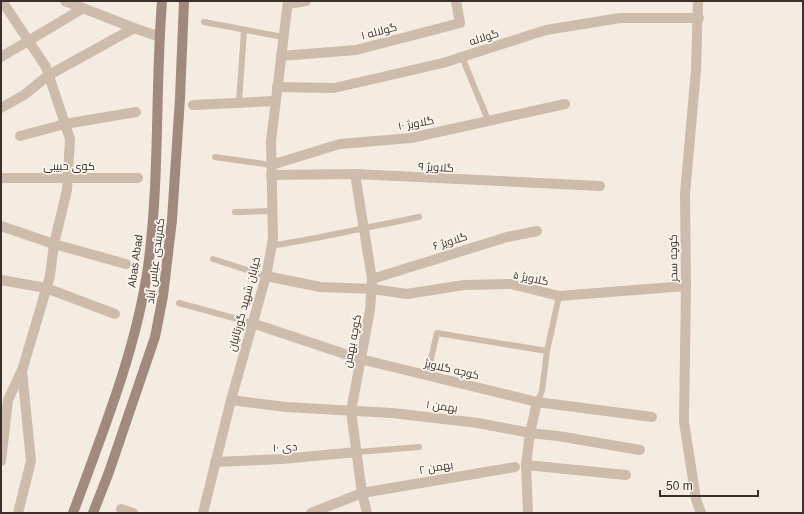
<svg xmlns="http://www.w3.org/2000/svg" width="804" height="514" viewBox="0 0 804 514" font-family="Arial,Cairo,sans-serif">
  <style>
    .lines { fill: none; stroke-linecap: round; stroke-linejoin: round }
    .lane { stroke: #cdbbac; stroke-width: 6 }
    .street { stroke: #cdbbac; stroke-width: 10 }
    .secondary { stroke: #a18a7d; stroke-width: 10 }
    .labels { text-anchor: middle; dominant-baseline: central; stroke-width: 3.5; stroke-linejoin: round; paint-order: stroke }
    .street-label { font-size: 11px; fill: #3b302b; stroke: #fbf5ee }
  </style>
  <rect width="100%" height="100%" fill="#f4ebe1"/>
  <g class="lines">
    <!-- lane -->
    <g class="lane">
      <polyline points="204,22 283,37"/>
      <polyline points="462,57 488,120"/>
      <polyline points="239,102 244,31"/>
      <polyline points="215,157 271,165"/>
      <polyline points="235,212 272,211"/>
      <polyline points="271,246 316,238 419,217"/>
      <polyline points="213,259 266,276"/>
      <polyline points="179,303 252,323"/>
      <polyline points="427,376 437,333 547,351"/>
      <polyline points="537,402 542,391 547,351 559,296"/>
      <polyline points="357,452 419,447"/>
    </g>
    <!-- street -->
    <g class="street">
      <polyline points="2,1 46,67 70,139 67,190 54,244 50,276 22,371 31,461 18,513"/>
      <polyline points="65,1 134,28"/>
      <polyline points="698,1 696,70 685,194 686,286 684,422 696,499 701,513"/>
      <polyline points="288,4 306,1"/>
      <polyline points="281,56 356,50 460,23 456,1"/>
      <polyline points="1,57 82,9"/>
      <polyline points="277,87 334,88 443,63 546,30 620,18 699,18"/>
      <polyline points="193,105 275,101"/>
      <polyline points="1,108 24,95 49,75 134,28 160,37"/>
      <polyline points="20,136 65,124 136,112"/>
      <polyline points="271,165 340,144 411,138 565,104"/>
      <polyline points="355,174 372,279 370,310 351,411 362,493 367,513"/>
      <polyline points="271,175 355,174 600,186"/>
      <polyline points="1,178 138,178"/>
      <polyline points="1,226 54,244 126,264"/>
      <polyline points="266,276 320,287 372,289 407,294 464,285 511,284 559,296 686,286"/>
      <polyline points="372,279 507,237 537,231"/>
      <polyline points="1,280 46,288 115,314"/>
      <polyline points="252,323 360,359 537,402 652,417"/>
      <polyline points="231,400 286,407 392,413 478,423 530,433 558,436 640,450"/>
      <polyline points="1,461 8,400 21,372"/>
      <polyline points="215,462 282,459 357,452"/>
      <polyline points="526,465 626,475"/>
      <polyline points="121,509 133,513"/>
      <polyline points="203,513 231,400 266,276 273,239 271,141 288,1"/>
      <polyline points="311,513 362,493 515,467"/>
      <polyline points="528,513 526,465 530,433 537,402"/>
    </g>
    <!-- secondary -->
    <g class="secondary">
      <path d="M73,513C102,434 136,351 148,267C160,179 155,90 162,1"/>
      <polyline points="93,513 109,472 155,337 163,296 172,220 180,98 184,1"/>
    </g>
  </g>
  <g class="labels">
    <!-- street labels -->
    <g class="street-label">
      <text transform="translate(379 31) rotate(-15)">گولاله ۱</text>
      <text transform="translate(484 37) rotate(-18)">گولاله</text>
      <text transform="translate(416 123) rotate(-10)">گلاویژ ۱۰</text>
      <text x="69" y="166">کوی حبیبی</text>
      <text transform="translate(436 167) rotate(3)">گلاویژ ۹</text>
      <text transform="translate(450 241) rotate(-17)">گلاویژ ۶</text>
      <text transform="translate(673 258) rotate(-91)">کوچه سحر</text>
      <text transform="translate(135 261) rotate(-82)">Abas Abad</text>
      <text transform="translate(155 261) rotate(-83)">کمربندی عباس آباد</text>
      <text transform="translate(531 278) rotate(12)">گلاویژ ۵</text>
      <text transform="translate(244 304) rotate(-75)">خیابان شهید گورتانیان</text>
      <text transform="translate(352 341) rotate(-79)">کوچه بهمن</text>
      <text transform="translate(452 369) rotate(13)">کوچه گلاویژ</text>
      <text transform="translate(442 406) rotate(7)">بهمن ۱</text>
      <text transform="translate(285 447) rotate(-4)">دی ۱۰</text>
      <text transform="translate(436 467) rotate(-10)">بهمن ۲</text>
    </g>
  </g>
  <!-- border -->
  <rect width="804" height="514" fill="none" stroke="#3b302b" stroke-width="4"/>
  <!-- scale -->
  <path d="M660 490v6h98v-6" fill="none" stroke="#3b302b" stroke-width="2"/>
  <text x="666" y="490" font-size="12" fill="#3b302b" stroke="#fbf5ee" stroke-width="3" paint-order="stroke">50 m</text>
</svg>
